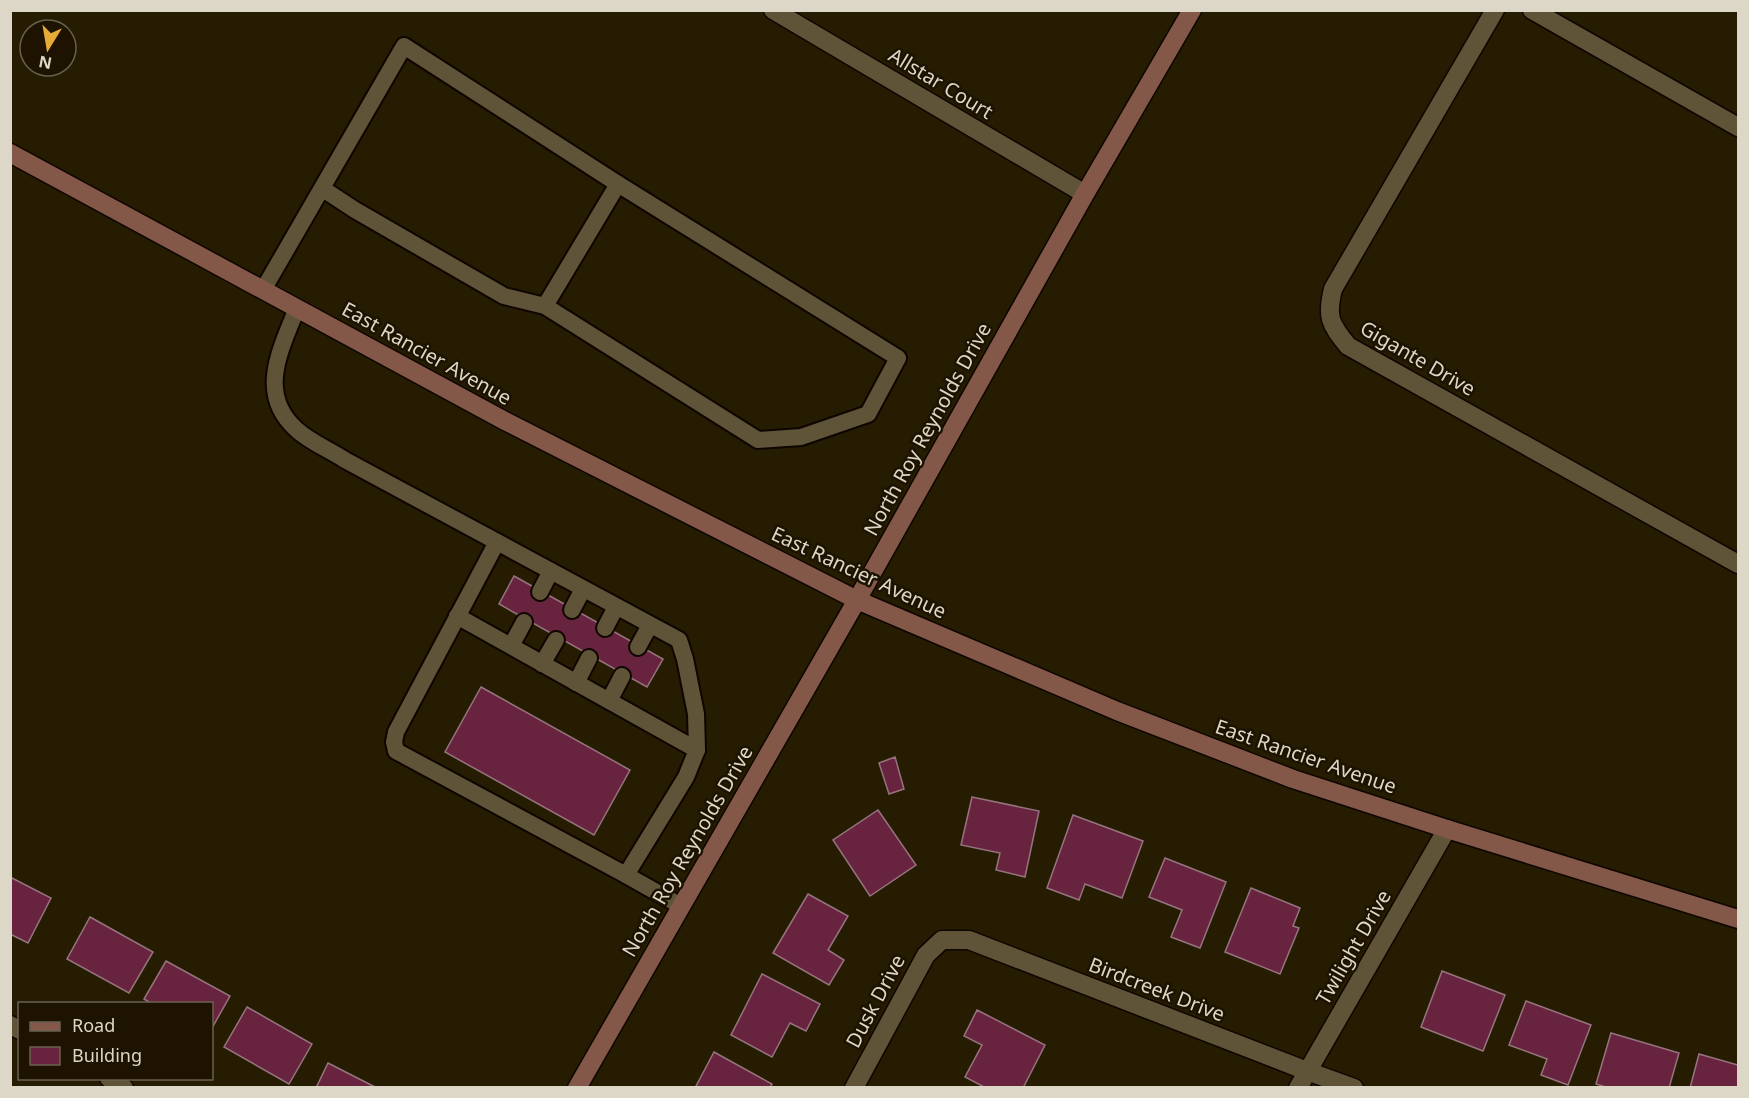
<svg xmlns="http://www.w3.org/2000/svg" width="1749" height="1098" viewBox="0 0 1749 1098" font-family="'Noto Sans',sans-serif">
  <style>
    .building { fill: #68243f; stroke: #96747f; stroke-width: 1.5 }
    .lines { fill: none; stroke-linecap: round; stroke-linejoin: round }
    .lane-casing { stroke: #0f0600; stroke-width: 20 }
    .street-casing { stroke: #0f0600; stroke-width: 21 }
    .secondary-casing { stroke: #0f0600; stroke-width: 21 }
    .lane { stroke: #5f5438; stroke-width: 16 }
    .street { stroke: #5f5438; stroke-width: 18 }
    .secondary { stroke: #845849; stroke-width: 18 }
    .labels { text-anchor: middle; dominant-baseline: central; stroke-width: 5; stroke-linejoin: round; paint-order: stroke }
    .street-label { font-size: 20px; fill: #ddd7c7; stroke: #1d1300 }
  </style>
  <rect width="100%" height="100%" fill="#261c02"/>
  <!-- building -->
  <g class="building">
    <polygon points="514,576 663,659 647,687 499,604"/>
    <polygon points="481,687 630,770 594,835 445,752"/>
    <polygon points="895,757 904,789 889,794 879,763"/>
    <polygon points="972,797 1039,811 1025,877 996,870 1000,853 961,845"/>
    <polygon points="878,810 916,865 870,896 833,840"/>
    <polygon points="1073,815 1143,841 1122,898 1085,884 1079,900 1047,888"/>
    <polygon points="1165,858 1226,882 1200,948 1171,937 1182,910 1149,897"/>
    <polygon points="10,877 51,898 28,943 10,934"/>
    <polygon points="1251,888 1300,908 1293,926 1299,928 1280,974 1225,952"/>
    <polygon points="808,894 848,916 828,950 844,960 829,985 773,953"/>
    <polygon points="90,917 153,952 129,993 67,959"/>
    <polygon points="166,961 230,996 212,1028 212,1004 152,1004 144,999"/>
    <polygon points="1442,971 1505,995 1483,1051 1421,1027"/>
    <polygon points="762,974 820,1004 806,1031 790,1023 772,1057 731,1035"/>
    <polygon points="1526,1001 1591,1025 1568,1085 1541,1075 1547,1059 1509,1045"/>
    <polygon points="247,1007 312,1044 289,1084 224,1047"/>
    <polygon points="977,1010 1045,1045 1023,1088 986,1088 965,1077 982,1045 964,1036"/>
    <polygon points="1611,1033 1679,1053 1669,1088 1609,1088 1596,1084"/>
    <polygon points="714,1052 772,1084 770,1088 695,1088"/>
    <polygon points="1699,1054 1738,1065 1738,1088 1690,1088"/>
    <polygon points="328,1063 377,1088 316,1088"/>
  </g>
  <g class="lines">
    <defs>
      <g id="lane">
        <polyline points="263,290 404,46 618,184 898,358 868,414 801,437 758,440 545,306 504,296 355,210 323,189"/>
        <polyline points="545,306 618,184"/>
        <path d="M297,308C281,349 256,394 297,430C310,442 330,450 345,460L679,640L685,659L696,714L697,750L686,777L626,875L681,906"/>
        <polyline points="497,542 396,732 394,742 396,751 626,875"/>
        <polyline points="540,592 551,571"/>
        <polyline points="572,610 583,589"/>
        <polyline points="457,616 697,750"/>
        <polyline points="605,628 616,607"/>
        <polyline points="511,646 524,622"/>
        <polyline points="638,647 650,625"/>
        <polyline points="542,664 556,640"/>
        <polyline points="576,683 589,658"/>
        <polyline points="609,701 622,676"/>
      </g>
      <g id="street">
        <polyline points="773,10 1085,194"/>
        <path d="M1495,10L1333,289C1326,317 1330,324 1348,346L1738,564"/>
        <polyline points="1532,10 1738,127"/>
        <polyline points="10,1025 20,1030"/>
        <polyline points="109,1078 124,1088"/>
        <polyline points="854,1088 926,955 942,940 969,940 1307,1071 1354,1088"/>
        <polyline points="1298,1088 1447,829"/>
      </g>
      <g id="secondary">
        <polyline points="10,153 507,422 857,600 1117,711 1293,779 1447,829 1738,919"/>
        <polyline points="577,1088 857,600 1085,194 1192,10"/>
      </g>
    </defs>
    <!-- lane casing -->
    <use href="#lane" class="lane-casing"/>
    <!-- street casing -->
    <use href="#street" class="street-casing"/>
    <!-- secondary casing -->
    <use href="#secondary" class="secondary-casing"/>
    <!-- lane -->
    <use href="#lane" class="lane"/>
    <!-- street -->
    <use href="#street" class="street"/>
    <!-- secondary -->
    <use href="#secondary" class="secondary"/>
  </g>
  <g class="labels">
    <!-- street labels -->
    <g class="street-label">
      <text transform="translate(941 83) rotate(31)">Allstar Court</text>
      <text transform="translate(427 353) rotate(29)">East Rancier Avenue</text>
      <text transform="translate(1418 358) rotate(30)">Gigante Drive</text>
      <text transform="translate(927 429) rotate(-61)">North Roy Reynolds Drive</text>
      <text transform="translate(859 572) rotate(25)">East Rancier Avenue</text>
      <text transform="translate(1306 756) rotate(19)">East Rancier Avenue</text>
      <text transform="translate(687 851) rotate(-60)">North Roy Reynolds Drive</text>
      <text transform="translate(1353 947) rotate(-60)">Twilight Drive</text>
      <text transform="translate(1157 989) rotate(21)">Birdcreek Drive</text>
      <text transform="translate(875 1001) rotate(-62)">Dusk Drive</text>
    </g>
  </g>
  <!-- border -->
  <rect width="1749" height="1098" fill="none" stroke="#ddd7c7" stroke-width="24"/>
  <!-- legend -->
  <rect x="18" y="1002" width="195" height="78" fill="#1d1300" stroke="#6a6150" stroke-width="1.5"/>
  <rect x="30" y="1022" width="30" height="9" fill="#845849" stroke="#6a6150" stroke-width="1.5"/>
  <text x="72" y="1032" font-size="18" fill="#ddd7c7">Road</text>
  <rect x="30" y="1047" width="30" height="18" fill="#68243f" stroke="#6a6150" stroke-width="1.5"/>
  <text x="72" y="1062" font-size="18" fill="#ddd7c7">Building</text>
  <!-- north arrow -->
  <g transform="translate(48 48) rotate(191)"><circle r="28" fill="#1d1300" stroke="#6a6150" stroke-width="1.5"/>
  <path d="M0-4.5L10 22L0 15L-10 22Z" fill="#e9ab38"/>
  <text y="-9" font-size="16" font-weight="bold" text-anchor="middle" fill="#ddd7c7">N</text>
  </g>
</svg>
